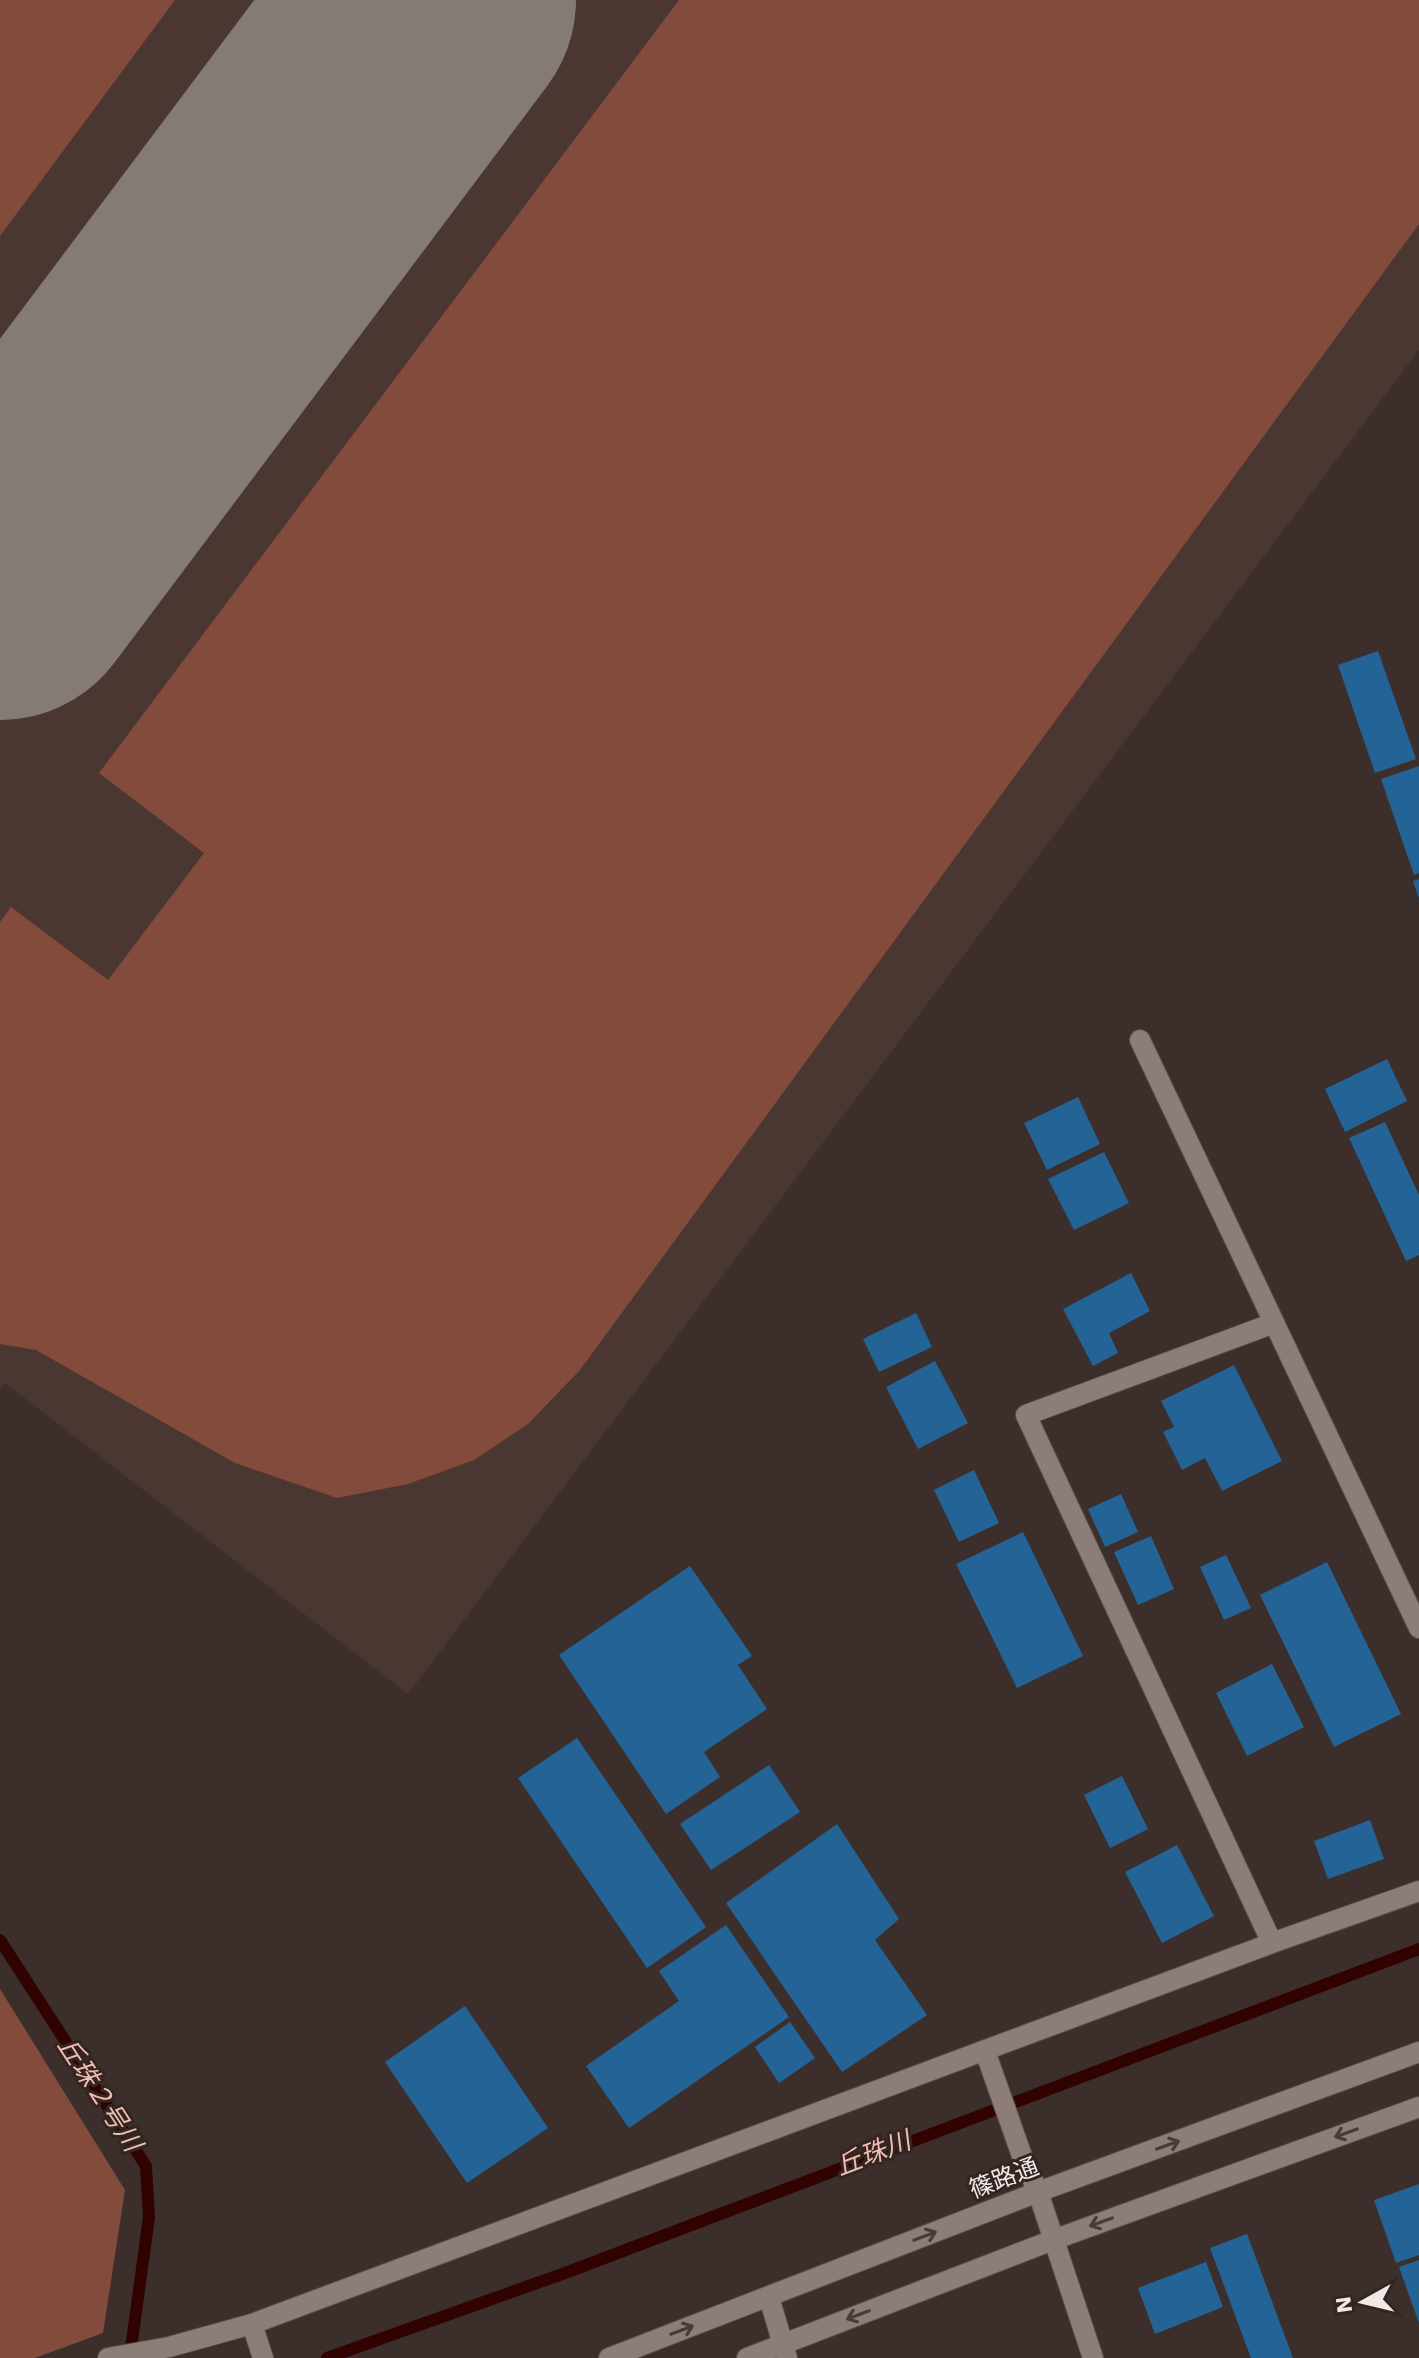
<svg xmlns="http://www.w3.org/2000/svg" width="1419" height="2358" viewBox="0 0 1419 2358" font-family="'Work Sans','Noto Sans JP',sans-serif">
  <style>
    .built { fill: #4a3732 }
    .green { fill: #834b3b }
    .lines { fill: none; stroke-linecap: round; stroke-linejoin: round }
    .stream { stroke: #310300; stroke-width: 12 }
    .runway { stroke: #847a76; stroke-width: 286 }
    .building { fill: #246396 }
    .minor-casing { stroke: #594e4b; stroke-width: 22 }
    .minor { stroke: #8c7d78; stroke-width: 20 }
    .oneway { stroke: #483b38 }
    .labels { text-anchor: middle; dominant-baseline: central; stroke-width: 6; stroke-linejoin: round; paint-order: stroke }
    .street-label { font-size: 24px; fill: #f1e9e6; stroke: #322522 }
    .water-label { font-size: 26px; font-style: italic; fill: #f1bdaf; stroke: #322522 }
  </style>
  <rect width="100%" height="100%" fill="#3c2f2b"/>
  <!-- built -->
  <polygon class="built" points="0,0 1419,0 1419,350 408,1694 5,1383 0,1387"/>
  <!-- green -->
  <g class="green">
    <polygon points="0,0 175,0 0,236"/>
    <polygon points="679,0 1419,0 1419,224 580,1370 528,1424 474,1460 408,1484 337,1498 235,1463 36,1350 0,1344 0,922 11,907 108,980 204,853 99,773"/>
    <polygon points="0,1989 125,2190 103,2333 35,2358 0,2358"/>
  </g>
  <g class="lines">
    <!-- stream -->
    <g class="stream">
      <polyline points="0,1940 146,2166 149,2217 130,2356"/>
      <polyline points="327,2358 565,2273 1419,1949"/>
    </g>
    <!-- runway -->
    <polyline class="runway" points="0,577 433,0"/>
  </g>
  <!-- building -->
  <g class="building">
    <polygon points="1378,651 1416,759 1375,773 1338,665"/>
    <polygon points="1419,766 1419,873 1414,875 1381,779"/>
    <polygon points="1419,879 1419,898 1413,881"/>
    <polygon points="1387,1059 1407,1101 1345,1132 1325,1089"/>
    <polygon points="1078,1097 1100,1144 1047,1170 1024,1123"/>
    <polygon points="1385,1122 1419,1195 1419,1255 1406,1261 1349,1138"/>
    <polygon points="1104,1152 1129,1203 1074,1230 1048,1179"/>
    <polygon points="1131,1273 1150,1311 1109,1333 1118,1353 1093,1366 1063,1309"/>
    <polygon points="916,1313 932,1347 879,1372 863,1339"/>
    <polygon points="935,1361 968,1423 918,1449 886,1387"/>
    <polygon points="1234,1365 1282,1461 1222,1491 1205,1458 1182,1470 1163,1432 1174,1427 1161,1401"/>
    <polygon points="974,1470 999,1523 959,1542 934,1490"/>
    <polygon points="1121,1494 1138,1532 1105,1547 1088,1509"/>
    <polygon points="1023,1532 1083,1656 1017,1688 956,1564"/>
    <polygon points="1151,1536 1174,1589 1138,1605 1114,1552"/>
    <polygon points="1226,1555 1251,1608 1224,1620 1200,1567"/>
    <polygon points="1327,1562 1401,1714 1334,1747 1260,1595"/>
    <polygon points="690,1566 752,1656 738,1665 767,1709 704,1752 720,1777 666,1814 559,1655"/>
    <polygon points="1272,1664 1304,1727 1247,1756 1216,1693"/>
    <polygon points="577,1738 706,1927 647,1968 518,1778"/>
    <polygon points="769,1765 800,1812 711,1870 680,1824"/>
    <polygon points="1122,1776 1148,1829 1110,1848 1084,1795"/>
    <polygon points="1370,1820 1384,1859 1328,1879 1314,1841"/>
    <polygon points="837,1824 899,1919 875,1940 927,2015 842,2072 726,1903"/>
    <polygon points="1177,1845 1214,1916 1162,1943 1125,1872"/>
    <polygon points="726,1925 789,2017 629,2128 586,2066 679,2001 659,1971"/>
    <polygon points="465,2006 548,2128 467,2183 385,2062"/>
    <polygon points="790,2022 815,2058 779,2083 755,2047"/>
    <polygon points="1419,2184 1419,2255 1396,2263 1374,2200"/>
    <polygon points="1247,2234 1293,2358 1251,2358 1210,2248"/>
    <polygon points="1419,2260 1419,2323 1399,2267"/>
    <polygon points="1206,2262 1223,2307 1155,2334 1138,2288"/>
  </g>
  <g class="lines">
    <defs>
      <g id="minor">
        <polyline points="1140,1040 1419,1628"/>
        <polyline points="1272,1943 1026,1415 1274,1323"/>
        <polyline points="985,2051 1022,2156 1038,2192 1093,2358"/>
        <polyline points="769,2297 787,2358"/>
        <polyline points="108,2358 169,2347 252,2324"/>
        <polyline points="263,2358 252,2324 1272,1943 1419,1891"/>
        <polyline points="609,2358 1038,2192 1419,2052"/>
        <polyline points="747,2358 1053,2240 1419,2107"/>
      </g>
    </defs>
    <!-- minor casing -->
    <use href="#minor" class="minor-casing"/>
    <!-- minor -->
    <use href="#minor" class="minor"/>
  </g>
  <!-- one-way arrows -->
  <defs><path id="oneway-shaft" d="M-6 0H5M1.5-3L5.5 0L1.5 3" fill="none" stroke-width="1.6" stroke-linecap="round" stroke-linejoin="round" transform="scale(2)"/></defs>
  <g class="oneway">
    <use href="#oneway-shaft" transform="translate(1346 2133) rotate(160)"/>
    <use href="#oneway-shaft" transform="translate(1168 2145) rotate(-20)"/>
    <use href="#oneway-shaft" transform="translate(1101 2222) rotate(160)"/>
    <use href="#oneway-shaft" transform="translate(925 2236) rotate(-21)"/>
    <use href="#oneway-shaft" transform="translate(858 2315) rotate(159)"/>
    <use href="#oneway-shaft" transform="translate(682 2330) rotate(-21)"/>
  </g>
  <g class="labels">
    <!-- street labels -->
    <g class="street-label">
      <text transform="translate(1004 2178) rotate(-21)">篠路通</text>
    </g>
    <!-- water labels -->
    <g class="water-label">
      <text transform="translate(100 2094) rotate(57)">丘珠２号川</text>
      <text transform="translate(873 2153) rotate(-21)">丘珠川</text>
    </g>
  </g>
  <!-- north arrow -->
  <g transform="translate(1363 2302) rotate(262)" stroke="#322522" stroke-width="6" paint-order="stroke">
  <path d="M0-6L14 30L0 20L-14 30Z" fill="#f1e9e6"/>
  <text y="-12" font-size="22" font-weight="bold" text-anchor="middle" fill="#f1e9e6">N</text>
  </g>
</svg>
